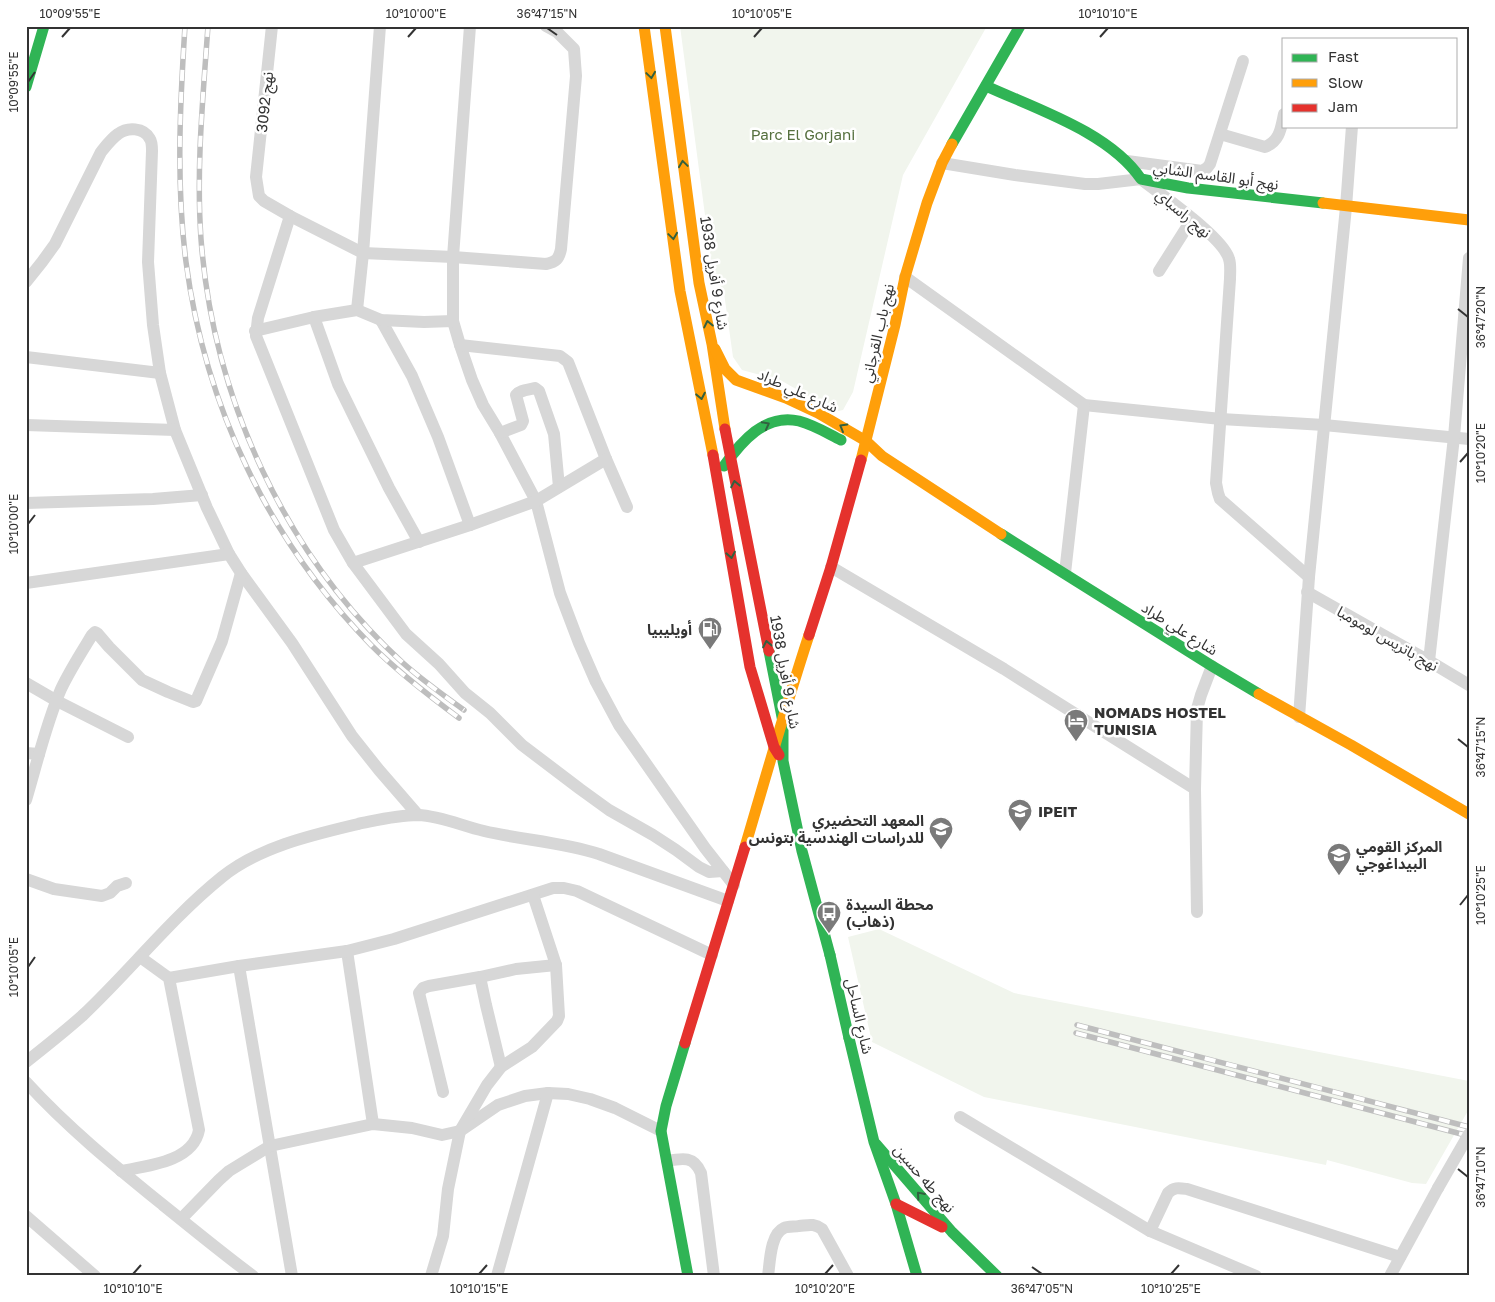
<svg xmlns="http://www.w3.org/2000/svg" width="1495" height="1302" viewBox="0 0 1495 1302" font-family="'Golos Text','Noto Sans Arabic',sans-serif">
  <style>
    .green { fill: #f1f5ed }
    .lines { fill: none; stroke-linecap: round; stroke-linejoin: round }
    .street { stroke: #d7d7d7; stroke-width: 12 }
    .fast { stroke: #30b455; stroke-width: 11 }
    .slow { stroke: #ff9f0a; stroke-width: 11 }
    .jam { stroke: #e5322d; stroke-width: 11 }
    .rail-casing { stroke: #bebebe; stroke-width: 5.5 }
    .rail { stroke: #fff; stroke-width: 4; stroke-dasharray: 11; stroke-linecap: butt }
    .street-bridge { stroke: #d7d7d7; stroke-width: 12 }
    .fast-bridge { stroke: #30b455; stroke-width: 11 }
    .oneway { stroke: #32603f }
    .ticks { fill: none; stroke: #333; stroke-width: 2 }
    .labels { text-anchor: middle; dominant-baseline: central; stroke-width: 5; stroke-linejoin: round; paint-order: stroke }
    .street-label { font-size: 15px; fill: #333; stroke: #fff }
    .park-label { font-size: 15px; fill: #56703f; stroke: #fff }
    .poi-label { font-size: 15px; font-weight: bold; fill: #333; stroke: #fff; text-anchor: start }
    .neatline { fill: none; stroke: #333; stroke-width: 2 }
    .ticks-label { font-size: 12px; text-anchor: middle; fill: #333 }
  </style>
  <rect width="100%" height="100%" fill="#fff"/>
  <!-- green -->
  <g class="green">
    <polygon points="680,26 987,26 903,175 853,392 843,410 834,412 810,397 782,381 742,370 733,357 724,293 712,268"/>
    <polygon points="879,929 1014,993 1469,1081 1469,1109 1426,1184 1412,1183 1327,1160 1326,1165 984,1097 872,1042 848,937"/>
  </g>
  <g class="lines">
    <!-- street -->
    <g class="street">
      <path d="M272,26L256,177L259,196L264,201L290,216L363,253L453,257L546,264C556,262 559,259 561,249L576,76L574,49L557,32L546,26"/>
      <polyline points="470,26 453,257 453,321 460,345 472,380 483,405 500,433 536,501 560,593 579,643 596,682 619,725 705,848 734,885"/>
      <path d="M1220,134L1265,147C1280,141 1281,128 1284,114"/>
      <polyline points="1127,161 1202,171 1207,168 1210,164 1243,61"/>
      <path d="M942,163L1015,175L1085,184H1098L1141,179C1161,195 1223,237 1229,259C1231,265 1230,273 1230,279L1216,483L1218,493L1220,499L1309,577"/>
      <polyline points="290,216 258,318 256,336 334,530 353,563 406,634 439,664 465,693 490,713 522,745 580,789 609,810 653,835 676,850 699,867 709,872 723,871"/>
      <polyline points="1159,271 1192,219"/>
      <polyline points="905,277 1084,405 1221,419 1324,425 1469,439"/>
      <path d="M26,282L42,262L55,244L101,152C106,146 111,139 118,134C127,127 144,127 150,139C152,142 152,148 152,151L148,262L153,325L160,373L175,430L207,508L229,554L241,573L292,643L352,736L379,770L418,815"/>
      <polyline points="357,310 363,253 380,26"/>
      <polyline points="314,317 338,384 389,488 419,542"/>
      <polyline points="381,320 412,376 438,437 470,525"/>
      <polyline points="255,331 314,317 357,310 381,320 424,322 453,321"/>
      <polyline points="460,345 560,356 568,362 606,459 627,507"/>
      <polyline points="26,357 160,373"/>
      <polyline points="26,425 175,430"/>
      <path d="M500,433L521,425L523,421L516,395C520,390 528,390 535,388L539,391L554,434L559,487"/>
      <polyline points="26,503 153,499 202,495"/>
      <polyline points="353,563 470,525 536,501 606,459"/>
      <polyline points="831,567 1004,669 1195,789"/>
      <polyline points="1065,573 1084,405"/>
      <polyline points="26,583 229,554"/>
      <polyline points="1307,592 1429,661 1469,685"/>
      <polyline points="1429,661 1454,437 1469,258"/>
      <polyline points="26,683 57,701 128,737"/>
      <polyline points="1299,717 1309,577 1346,207 1352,126"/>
      <polyline points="26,753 39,754"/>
      <path d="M26,800C37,763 46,724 61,689C70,670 81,653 92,635L95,632L97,633L109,647L142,680L168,692L193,702L196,701L222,641L241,573"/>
      <polyline points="26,879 54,889 102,896 110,893 117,886 126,883"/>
      <polyline points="1197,912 1195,789 1197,709 1201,695 1212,666"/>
      <polyline points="347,951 373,1124"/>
      <polyline points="239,966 292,1276"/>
      <polyline points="169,978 239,966 347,951 394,939 553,888 564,888 577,891 712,955"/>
      <path d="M26,1062C45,1047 64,1032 82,1016C130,971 170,919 222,877C259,847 312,835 358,824C378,820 397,815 418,815C441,816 462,826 484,831C522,840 562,842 599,854L728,901"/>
      <polyline points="501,1067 486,1005 480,977 516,969 556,965"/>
      <path d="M26,1082C68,1128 115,1166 163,1205C193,1229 222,1253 253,1276"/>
      <polyline points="443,1092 419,993 423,988 429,986 480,977"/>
      <polyline points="960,1117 1150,1231 1256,1276"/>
      <path d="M667,1161C683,1158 694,1156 701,1173L714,1276"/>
      <path d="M121,1171C147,1166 193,1162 199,1130L169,978L140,957"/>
      <polyline points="26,1216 95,1276"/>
      <polyline points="181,1219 219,1180 229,1171 270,1146 373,1124 412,1128 442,1135 460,1131 498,1105 525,1096 548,1093 568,1094 590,1099 615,1108 661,1131"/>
      <path d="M1150,1231L1168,1193C1174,1187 1179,1188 1187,1189L1400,1257"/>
      <polyline points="431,1276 443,1236 448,1189 460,1131 487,1085 501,1067 532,1047 557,1021 559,1016 556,965 533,895"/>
      <polyline points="497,1276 548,1093"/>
      <path d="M768,1276C770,1263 770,1234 784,1228C788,1226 795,1227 799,1226C809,1225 814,1223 822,1229L848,1276"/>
      <polyline points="1390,1276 1438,1188"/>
    </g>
    <!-- fast -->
    <g class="fast">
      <path d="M986,86C1036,109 1109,132 1141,179L1188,188L1323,203"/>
      <polyline points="26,87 44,26"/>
      <polyline points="952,144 1020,26"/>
      <path d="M724,466C741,442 765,413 799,421C814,425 827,433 841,440"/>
      <polyline points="1001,534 1212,666 1259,694"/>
      <polyline points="769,651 783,722 783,761 802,851 830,955"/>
      <polyline points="849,1038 874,1142 896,1204 917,1276"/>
      <polyline points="685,1043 666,1106 661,1131 688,1276"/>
      <polyline points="876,1144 952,1232 997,1276"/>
    </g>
    <!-- slow -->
    <g class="slow">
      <polyline points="644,26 680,291 713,455"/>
      <polyline points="665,26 699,283 712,344 725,429"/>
      <polyline points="1323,203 1469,220"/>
      <polyline points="715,349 725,369 736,380 786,398 818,413 866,441 882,456 1001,534"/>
      <polyline points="861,460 895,325 905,277 927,203 942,163 952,144"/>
      <polyline points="1259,694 1351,745 1469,814"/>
      <path d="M745,847C766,776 786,705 809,635"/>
    </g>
    <!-- jam -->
    <g class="jam">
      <polyline points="725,429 769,651"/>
      <polyline points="713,455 750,667 774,747 779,755"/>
      <polyline points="809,635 831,567 861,460"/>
      <polyline points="685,1043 745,847"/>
      <polyline points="896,1204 942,1227"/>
    </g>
    <defs>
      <g id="rail">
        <path d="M185,26C180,104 176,184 186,262C205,406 269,541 371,645C398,672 428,695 459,718"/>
        <path d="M208,26C203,97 196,168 201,239C213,398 285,555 403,663C422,680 443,695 464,710"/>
        <polyline points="1077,1025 1469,1127"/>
        <polyline points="1076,1033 1469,1136"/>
      </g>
    </defs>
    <!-- rail casing -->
    <use href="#rail" class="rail-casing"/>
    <!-- rail -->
    <use href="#rail" class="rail"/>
    <!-- street-bridge -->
    <polyline class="street-bridge" points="1438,1188 1469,1134"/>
    <!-- fast-bridge -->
    <polyline class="fast-bridge" points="830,955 849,1038"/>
  </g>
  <!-- one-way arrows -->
  <defs><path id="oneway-chevron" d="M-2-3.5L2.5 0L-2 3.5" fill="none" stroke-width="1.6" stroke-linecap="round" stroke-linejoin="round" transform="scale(1.25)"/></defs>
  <g class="oneway">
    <use href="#oneway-chevron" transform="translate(651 75) rotate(82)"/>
    <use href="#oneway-chevron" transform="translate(683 164) rotate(-98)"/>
    <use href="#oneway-chevron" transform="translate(673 236) rotate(82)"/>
    <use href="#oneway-chevron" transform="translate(708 324) rotate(-102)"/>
    <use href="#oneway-chevron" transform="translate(701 396) rotate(79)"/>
    <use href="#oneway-chevron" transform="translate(766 425) rotate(-28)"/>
    <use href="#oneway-chevron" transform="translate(843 427) rotate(-150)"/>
    <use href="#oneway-chevron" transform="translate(735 484) rotate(-101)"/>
    <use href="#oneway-chevron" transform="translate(731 555) rotate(80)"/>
    <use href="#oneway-chevron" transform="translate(767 644) rotate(-101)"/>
    <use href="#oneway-chevron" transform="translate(920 1195) rotate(-131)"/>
  </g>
  <!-- ticks -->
  <path class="ticks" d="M547,28L557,35M62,37L70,28M408,37L416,28M754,37L762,28M1100,37L1108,28M28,82L35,72M1458,309L1468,317M1460,462L1468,453M28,524L35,515M1458,739L1468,747M1460,905L1468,895M28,967L35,957M1458,1169L1468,1177M1032,1267L1042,1274M133,1274L141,1265M479,1274L487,1265M825,1274L833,1265M1171,1274L1179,1265"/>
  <!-- icons -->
  <defs>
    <symbol id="fuel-pin" viewBox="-11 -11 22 30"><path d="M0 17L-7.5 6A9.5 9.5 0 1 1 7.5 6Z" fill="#7a7a7a" stroke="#fff"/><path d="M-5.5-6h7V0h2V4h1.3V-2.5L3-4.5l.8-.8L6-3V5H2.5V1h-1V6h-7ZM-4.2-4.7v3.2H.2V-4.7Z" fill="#fff"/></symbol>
    <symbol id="hotel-pin" viewBox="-11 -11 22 30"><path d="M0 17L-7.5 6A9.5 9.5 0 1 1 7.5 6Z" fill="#7a7a7a" stroke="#fff"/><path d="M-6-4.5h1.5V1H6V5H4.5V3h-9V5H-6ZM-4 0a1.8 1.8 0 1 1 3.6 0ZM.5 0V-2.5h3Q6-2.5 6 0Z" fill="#fff"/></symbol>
    <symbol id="university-pin" viewBox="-11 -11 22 30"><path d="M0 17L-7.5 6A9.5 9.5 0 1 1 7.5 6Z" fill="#7a7a7a" stroke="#fff"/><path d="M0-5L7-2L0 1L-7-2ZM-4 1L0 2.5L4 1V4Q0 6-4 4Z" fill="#fff"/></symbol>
    <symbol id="bus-pin" viewBox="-11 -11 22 30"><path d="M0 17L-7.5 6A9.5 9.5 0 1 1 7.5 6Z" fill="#7a7a7a" stroke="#fff"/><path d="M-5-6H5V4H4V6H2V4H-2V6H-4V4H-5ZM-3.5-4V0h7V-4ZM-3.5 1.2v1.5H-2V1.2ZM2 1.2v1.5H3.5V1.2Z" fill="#fff"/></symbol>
  </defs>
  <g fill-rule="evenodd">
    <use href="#fuel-pin" x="696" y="615" width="28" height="38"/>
    <use href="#hotel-pin" x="1062" y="707" width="28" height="38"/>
    <use href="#university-pin" x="1006" y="797" width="28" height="38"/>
    <use href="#university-pin" x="927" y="815" width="28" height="38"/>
    <use href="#university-pin" x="1325" y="841" width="28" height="38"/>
    <use href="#bus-pin" x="815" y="899" width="28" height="38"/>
  </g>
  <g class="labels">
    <!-- street labels -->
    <g class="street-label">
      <text transform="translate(264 102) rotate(-84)">نهج 3092</text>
      <text transform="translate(1216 175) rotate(8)">نهج أبو القاسم الشابي</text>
      <text transform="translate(1184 213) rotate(40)">نهج راسباي</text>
      <text transform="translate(715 273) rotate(81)">شارع 9 أفريل 1938</text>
      <text transform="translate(877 333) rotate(-77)">نهج باب القرجاني</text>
      <text transform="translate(798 390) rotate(24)">شارع علي طراد</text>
      <text transform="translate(1180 628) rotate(32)">شارع علي طراد</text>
      <text transform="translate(1388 638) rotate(30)">نهج باتريس لومومبا</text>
      <text transform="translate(786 672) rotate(80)">شارع 9 أفريل 1938</text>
      <text transform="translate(860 1016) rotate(77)">شارع الساحل</text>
      <text transform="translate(925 1178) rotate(49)">نهج طه حسين</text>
    </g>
    <!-- park labels -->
    <g class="park-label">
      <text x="803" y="134">Parc El Gorjani</text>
    </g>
    <!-- poi labels -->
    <g class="poi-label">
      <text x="692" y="629" text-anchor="end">أويليبيا</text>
      <text x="1094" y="712">NOMADS HOSTEL<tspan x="1094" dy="17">TUNISIA</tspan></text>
      <text x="1038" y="811">IPEIT</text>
      <text x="924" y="820" text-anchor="end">المعهد التحضيري<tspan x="924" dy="17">للدراسات الهندسية بتونس</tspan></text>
      <text x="1356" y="846">المركز القومي<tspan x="1356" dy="17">البيداغوجي</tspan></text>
      <text x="846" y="904">محطة السيدة<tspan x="846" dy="17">(ذهاب)</tspan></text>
    </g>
  </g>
  <!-- border -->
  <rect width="1495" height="1302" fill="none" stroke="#ffffff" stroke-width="55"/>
  <!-- legend -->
  <rect x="1282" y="38" width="175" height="90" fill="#ffffff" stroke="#adadad"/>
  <rect x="1292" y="54" width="25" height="8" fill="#30b455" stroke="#adadad"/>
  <text x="1328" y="62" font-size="15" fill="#333333">Fast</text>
  <rect x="1292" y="79" width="25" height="8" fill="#ff9f0a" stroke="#adadad"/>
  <text x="1328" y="88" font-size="15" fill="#333333">Slow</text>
  <rect x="1292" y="104" width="25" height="8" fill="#e5322d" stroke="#adadad"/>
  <text x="1328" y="112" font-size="15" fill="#333333">Jam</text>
  <rect x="28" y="28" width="1440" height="1246" class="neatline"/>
  <g class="ticks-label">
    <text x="70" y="18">10°09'55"E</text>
    <text x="416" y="18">10°10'00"E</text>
    <text x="547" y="18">36°47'15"N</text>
    <text x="762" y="18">10°10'05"E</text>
    <text x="1108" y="18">10°10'10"E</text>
    <text transform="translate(14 82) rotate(-90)" y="4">10°09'55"E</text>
    <text transform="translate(1481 317) rotate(-90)" y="4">36°47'20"N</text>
    <text transform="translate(1481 453) rotate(-90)" y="4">10°10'20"E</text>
    <text transform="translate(14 524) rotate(-90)" y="4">10°10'00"E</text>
    <text transform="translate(1481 747) rotate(-90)" y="4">36°47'15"N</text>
    <text transform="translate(1481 895) rotate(-90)" y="4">10°10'25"E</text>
    <text transform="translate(14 967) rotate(-90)" y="4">10°10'05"E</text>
    <text transform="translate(1481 1177) rotate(-90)" y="4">36°47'10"N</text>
    <text x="133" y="1293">10°10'10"E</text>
    <text x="479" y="1293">10°10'15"E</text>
    <text x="825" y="1293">10°10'20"E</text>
    <text x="1042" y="1293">36°47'05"N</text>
    <text x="1171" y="1293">10°10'25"E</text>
  </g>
</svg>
